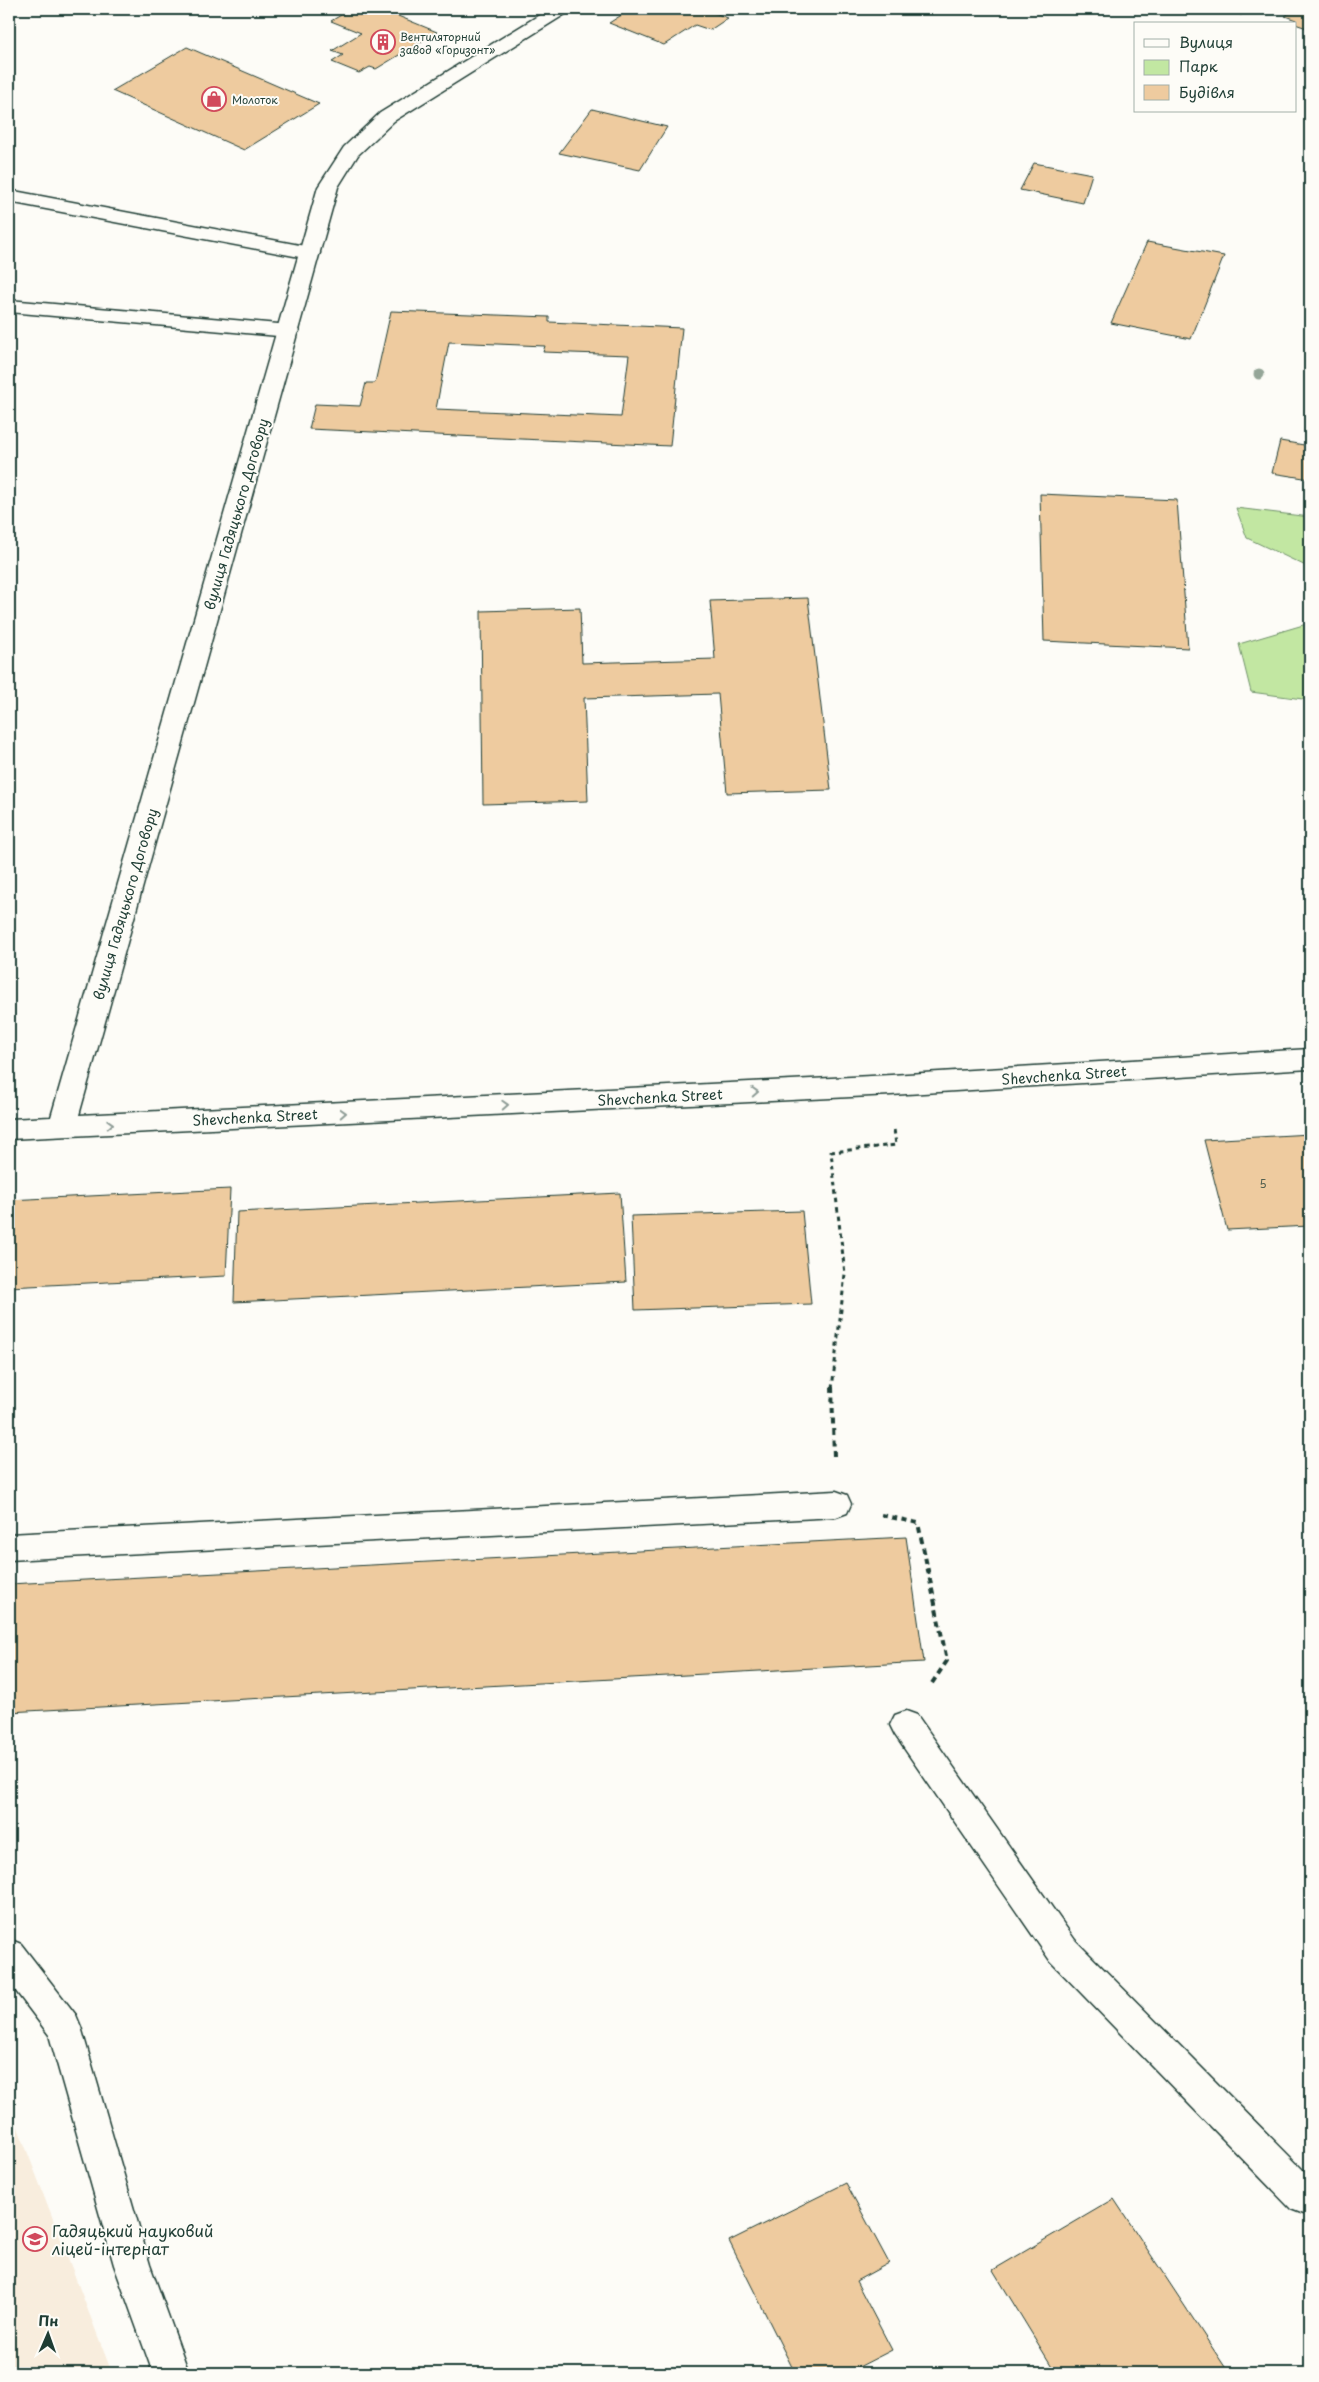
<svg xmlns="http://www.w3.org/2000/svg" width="1319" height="2382" viewBox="0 0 1319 2382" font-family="'Playpen Sans',sans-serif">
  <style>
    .built { fill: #f8eddd }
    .green { fill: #c2e7a2; stroke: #70926b }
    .building { fill: #eecb9f; stroke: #1f3d34; fill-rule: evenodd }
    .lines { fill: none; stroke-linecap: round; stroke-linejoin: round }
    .service-casing { stroke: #1f3d34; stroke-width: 3 }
    .minor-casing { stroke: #1f3d34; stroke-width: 3 }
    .path-far1 { stroke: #1f3d34; stroke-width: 3; stroke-dasharray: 4.5 4; stroke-linecap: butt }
    .path { stroke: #1f3d34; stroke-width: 4; stroke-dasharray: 6 4.5; stroke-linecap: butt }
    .service { fill: #fdfcf7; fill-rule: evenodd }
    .minor { fill: #fdfcf7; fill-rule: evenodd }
    .tree { fill: #95a698 }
    .oneway { stroke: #8e9c96 }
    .labels { text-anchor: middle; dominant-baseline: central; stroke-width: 4; stroke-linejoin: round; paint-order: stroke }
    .far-poi-label { font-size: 11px; fill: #1f3d34; stroke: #fdfcf7; text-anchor: start }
    .number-label { font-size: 11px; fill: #53604f }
    .street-label { font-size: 14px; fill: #1f3d34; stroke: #fdfcf7 }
    .near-poi-label { font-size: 16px; fill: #1f3d34; stroke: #fdfcf7; text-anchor: start }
  </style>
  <rect width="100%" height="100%" fill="#fdfcf7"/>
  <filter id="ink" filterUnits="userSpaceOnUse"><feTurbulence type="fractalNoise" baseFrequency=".02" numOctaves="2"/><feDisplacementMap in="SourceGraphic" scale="10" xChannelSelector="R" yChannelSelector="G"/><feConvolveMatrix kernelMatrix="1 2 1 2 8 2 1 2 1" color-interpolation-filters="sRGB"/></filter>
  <g filter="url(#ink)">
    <!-- built -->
    <polygon class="built" points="9,2104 112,2373 9,2373"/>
    <!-- green -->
    <g class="green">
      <polygon points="1236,508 1310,517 1310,568 1247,538"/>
      <polygon points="1310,623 1310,700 1251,692 1239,644"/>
    </g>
    <!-- building -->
    <g class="building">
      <polygon points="351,9 381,9 437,32 376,69 370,67 359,73 332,62 343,55 332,51 361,33 331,21"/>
      <polygon points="631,9 704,9 728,18 710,30 695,25 664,45 609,23"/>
      <polygon points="1225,9 1250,9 1241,15"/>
      <polygon points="1295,9 1310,9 1310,29 1292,23 1296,20 1285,16"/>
      <polygon points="187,47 319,104 244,150 112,91"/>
      <polygon points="592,109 667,127 640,170 559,153"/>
      <polygon points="1034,163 1092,174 1083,203 1020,190"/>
      <polygon points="1147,242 1224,256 1191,339 1111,323"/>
      <path d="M391,311L549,317V322L682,328L670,446L309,429L315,404L360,406L366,383H375ZM449,342L545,346L543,352L629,355L621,417L436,409Z"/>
      <polygon points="1280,441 1310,446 1310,479 1272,473"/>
      <polygon points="1040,494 1177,500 1188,648 1044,641"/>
      <polygon points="808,598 831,790 727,793 718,694 584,698 588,801 483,804 481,611 580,608 582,663 715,659 710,601"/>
      <polygon points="1310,1134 1310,1226 1227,1230 1204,1140"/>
      <polygon points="230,1189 226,1276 9,1287 9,1200"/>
      <polygon points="620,1193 626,1282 234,1302 237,1212"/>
      <polygon points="802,1211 811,1304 635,1310 631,1216"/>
      <polygon points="906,1537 924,1662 9,1712 9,1584"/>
      <polygon points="846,2183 889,2263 856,2281 892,2350 847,2373 795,2373 729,2241"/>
      <polygon points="1114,2199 1229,2373 1056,2373 993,2270"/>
    </g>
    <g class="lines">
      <defs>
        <g id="service">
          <polygon points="9,190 310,247 317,249 320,253 317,257 310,259 9,202"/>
          <polygon points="9,300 289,325 296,327 299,331 296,335 289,337 9,312"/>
        </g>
        <g id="minor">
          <polygon points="549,9 570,9 567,13 394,121 358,155 338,187 79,1115 891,1075 1310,1049 1310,1069 891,1095 9,1139 9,1119 51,1117 318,187 344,147 380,113"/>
          <polygon points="836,1491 847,1495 851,1504 847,1513 836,1517 9,1560 9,1534"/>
          <polygon points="906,1711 917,1715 1075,1940 1308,2175 1310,2174 1310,2211 1304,2214 1291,2209 1051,1962 895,1735 890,1725 895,1715"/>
          <polygon points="9,1939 21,1944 76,2015 81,2027 150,2265 189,2373 153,2373 114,2265 49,2035 9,1982"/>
        </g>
      </defs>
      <!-- service casing -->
      <use href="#service" class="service-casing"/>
      <!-- minor casing -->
      <use href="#minor" class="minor-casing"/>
      <!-- path-far1 -->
      <polyline class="path-far1" points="832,1389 845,1274 831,1152 896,1145 894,1129"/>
      <!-- path -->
      <g class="path">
        <polyline points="832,1387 834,1457"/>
        <polyline points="881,1515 918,1523 947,1661 930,1686"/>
      </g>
      <!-- service -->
      <use href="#service" class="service"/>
      <!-- minor -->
      <use href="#minor" class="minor"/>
    </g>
    <!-- trees -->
    <circle class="tree" cx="1259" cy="374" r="5.5"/>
    <!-- one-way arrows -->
    <defs><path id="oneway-chevron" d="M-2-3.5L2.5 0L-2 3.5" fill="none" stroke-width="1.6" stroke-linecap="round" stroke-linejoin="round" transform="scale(1.25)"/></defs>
    <g class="oneway">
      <use href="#oneway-chevron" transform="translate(755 1092) rotate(-3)"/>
      <use href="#oneway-chevron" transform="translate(505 1105) rotate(-3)"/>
      <use href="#oneway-chevron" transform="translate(343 1113) rotate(-3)"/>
      <use href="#oneway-chevron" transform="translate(110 1124) rotate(-3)"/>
    </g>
  </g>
  <!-- icons -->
  <defs>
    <symbol id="building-ring" viewBox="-11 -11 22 22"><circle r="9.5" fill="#fdfcf7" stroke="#d1495b" stroke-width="1.5"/><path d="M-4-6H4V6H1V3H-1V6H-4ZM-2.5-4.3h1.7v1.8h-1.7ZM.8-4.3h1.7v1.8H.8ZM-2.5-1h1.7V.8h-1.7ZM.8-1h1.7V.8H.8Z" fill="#d1495b"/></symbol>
    <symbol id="shop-ring" viewBox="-11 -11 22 22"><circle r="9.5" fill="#fdfcf7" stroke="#d1495b" stroke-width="1.5"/><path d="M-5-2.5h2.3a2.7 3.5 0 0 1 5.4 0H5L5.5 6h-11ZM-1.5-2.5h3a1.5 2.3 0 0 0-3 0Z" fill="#d1495b"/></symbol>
    <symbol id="school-ring" viewBox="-11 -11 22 22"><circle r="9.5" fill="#fdfcf7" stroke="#d1495b" stroke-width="1.5"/><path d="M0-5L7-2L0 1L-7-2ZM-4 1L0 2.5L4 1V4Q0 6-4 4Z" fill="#d1495b"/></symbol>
  </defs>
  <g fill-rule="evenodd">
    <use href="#building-ring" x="369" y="28" width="28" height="28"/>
    <use href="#shop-ring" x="200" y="85" width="28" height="28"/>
    <use href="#school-ring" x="21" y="2225" width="28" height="28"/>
  </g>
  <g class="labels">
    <!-- far-poi labels -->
    <g class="far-poi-label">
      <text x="400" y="36">Вентиляторний<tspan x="400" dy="13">завод «Горизонт»</tspan></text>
      <text x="232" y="99">Молоток</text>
    </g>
    <!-- number labels -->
    <g class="number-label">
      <text x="1263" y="1183">5</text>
    </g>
    <!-- street labels -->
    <g class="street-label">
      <text transform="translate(236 514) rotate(-74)">вулиця Гадяцького Договору</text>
      <text transform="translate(125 904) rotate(-74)">вулиця Гадяцького Договору</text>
      <text transform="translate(1064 1075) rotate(-4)">Shevchenka Street</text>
      <text transform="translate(660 1097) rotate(-3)">Shevchenka Street</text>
      <text transform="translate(255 1117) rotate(-3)">Shevchenka Street</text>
    </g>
    <!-- near-poi labels -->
    <g class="near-poi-label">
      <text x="52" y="2230">Гадяцький науковий<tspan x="52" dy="18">ліцей-інтернат</tspan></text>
    </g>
  </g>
  <!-- margin -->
  <rect width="1319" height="2382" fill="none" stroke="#fdfcf7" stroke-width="30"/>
  <rect x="15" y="15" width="1289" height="2352" fill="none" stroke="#1f3d34" stroke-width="2" filter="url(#ink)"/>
  <!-- legend -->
  <rect x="1134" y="22" width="162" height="90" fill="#fdfcf7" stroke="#a4b0a9"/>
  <rect x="1144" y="39" width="25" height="8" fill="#fdfcf7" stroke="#a4b0a9"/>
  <text x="1179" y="48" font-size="15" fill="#1f3d34">Вулиця</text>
  <rect x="1144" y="60" width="25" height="15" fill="#c2e7a2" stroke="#a4b0a9"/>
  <text x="1179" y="72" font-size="15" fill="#1f3d34">Парк</text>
  <rect x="1144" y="85" width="25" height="15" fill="#eecb9f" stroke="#a4b0a9"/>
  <text x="1179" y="98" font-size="15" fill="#1f3d34">Будівля</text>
  <!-- north arrow -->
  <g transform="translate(48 2334) rotate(2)" stroke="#fdfcf7" stroke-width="4" paint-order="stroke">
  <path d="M0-4L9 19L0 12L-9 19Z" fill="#1f3d34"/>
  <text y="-8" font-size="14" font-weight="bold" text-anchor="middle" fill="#1f3d34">Пн</text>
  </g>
</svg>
